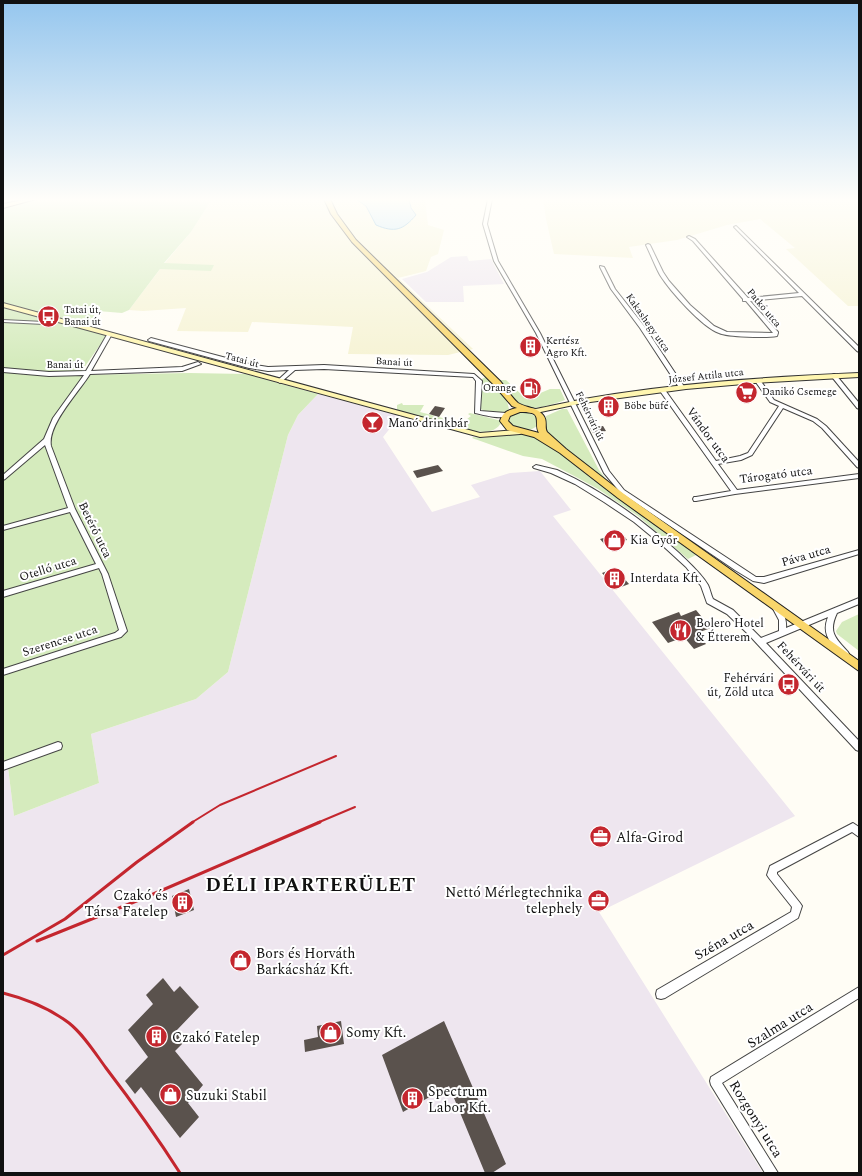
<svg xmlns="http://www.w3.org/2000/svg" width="862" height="1176" viewBox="0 0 862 1176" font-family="Spectral,serif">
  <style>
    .industrial { fill: #eee6ef }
    .farmland { fill: #f6f3d4 }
    .green { fill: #d5ebbd }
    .water { fill: #b9e0f7; stroke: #3f96cf }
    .building { fill: #5a524d }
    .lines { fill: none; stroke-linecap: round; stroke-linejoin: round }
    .street-casing { stroke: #444; stroke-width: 2 }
    .secondary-casing { stroke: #333; stroke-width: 2 }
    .primary-casing { stroke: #222; stroke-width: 2 }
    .street { fill: #fff; fill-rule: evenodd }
    .secondary { fill: #fff6b0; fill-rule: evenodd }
    .primary { fill: #f9d66b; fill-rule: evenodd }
    .rail-far1 { stroke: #c4262e; stroke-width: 2 }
    .rail { stroke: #c4262e; stroke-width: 3 }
    .labels { text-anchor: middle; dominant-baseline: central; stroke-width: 4; stroke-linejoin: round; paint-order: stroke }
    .far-street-label { font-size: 10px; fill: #111; stroke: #fff }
    .far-poi-label { font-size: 10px; fill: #111; stroke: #fff; text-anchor: start }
    .poi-label { font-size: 12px; fill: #111; stroke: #fff; text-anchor: start }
    .street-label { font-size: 12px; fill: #111; stroke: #fff }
    .near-poi-label { font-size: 14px; fill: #111; stroke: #fff; text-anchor: start }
    .near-street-label { font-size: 14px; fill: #111; stroke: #fff }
    .near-district-label { font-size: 19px; font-weight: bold; letter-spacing: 1px; fill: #111; stroke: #fff }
  </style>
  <rect width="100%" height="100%" fill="#fffdf5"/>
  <!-- industrial -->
  <g class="industrial">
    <polygon points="467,256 469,261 491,259 504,284 463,286 464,302 426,302 402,279 427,272 451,257"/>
    <polygon points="318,394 400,416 383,437 432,512 480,497 471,485 510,473 540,471 571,510 553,516 795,816 599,912 763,1173 3,1173 3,769 8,767 14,816 99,783 91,734 196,699 228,672 288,435 298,415"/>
  </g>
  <!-- farmland -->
  <g class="farmland">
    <polygon points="212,199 425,199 428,225 444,230 438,254 431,257 426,271 398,278 473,349 448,355 348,354 353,327 252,322 248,332 177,331 186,308 143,311 129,310 164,264 191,232"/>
    <polygon points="543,199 859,199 859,306 848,306 786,249 795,248 760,219 727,225 677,240 629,247 633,258 554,254 546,219"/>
  </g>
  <!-- green -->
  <g class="green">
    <polygon points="20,199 212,199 191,232 164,263 214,265 211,271 160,269 129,310 122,313 98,311 86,326 109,332 79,375 189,373 246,374 318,394 298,415 288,435 228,672 196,699 91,734 99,783 14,816 8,767 3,769 3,202"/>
    <path d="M487,376C496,385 507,396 509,409C504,416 488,414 481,409L482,379Z"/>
    <path d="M495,380H506L522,395L538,394L550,389H560L565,400C551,405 535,411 520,406Z"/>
    <path d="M402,403L403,405H424L420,412L462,423L471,416L468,414L470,413L502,421C496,434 483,432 471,431L397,410V405Z"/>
    <path d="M562,409H567L599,470L606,479C586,465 556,448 544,427L546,416Z"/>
    <path d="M520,412C527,412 534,413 538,420L537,426C527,434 517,429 508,422L509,416Z"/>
    <polygon points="506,433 533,435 556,450 614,495 660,527 696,555 688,559 638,516 598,489 578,478 542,459 523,456 472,438 473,437 483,438"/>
    <polygon points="859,614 859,651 837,634 836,631 842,622"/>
  </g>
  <!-- water -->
  <path class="water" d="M356,199H409L411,208L416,215C403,230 395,233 376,225L366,206Z"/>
  <!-- building -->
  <g class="building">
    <polygon points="435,406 445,408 439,417 429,414"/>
    <polygon points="603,426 606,431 593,433 590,428"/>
    <polygon points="438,465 443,471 417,478 413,471"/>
    <polygon points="622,533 627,540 606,546 600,539"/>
    <polygon points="615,568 629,584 616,589 602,573"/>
    <polygon points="696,610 711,628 697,633 706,644 694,649 684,637 668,643 652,622 679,612 681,616"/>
    <polygon points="189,889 194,910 176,917 172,896"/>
    <polygon points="163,978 174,992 180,986 199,1007 176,1031 184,1042 175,1051 203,1085 188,1103 199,1117 180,1138 141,1087 135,1094 125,1081 148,1057 128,1030 153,1004 146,995"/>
    <polygon points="341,1021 344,1044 305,1052 304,1040 318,1037 317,1026"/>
    <polygon points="444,1021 506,1164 492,1173 485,1173 449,1086 403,1112 382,1055"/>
  </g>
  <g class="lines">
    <defs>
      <g id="street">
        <polygon points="488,199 492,199 487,224 498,261 540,333 609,471 624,490 756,577 764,577 859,550 859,554 764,583 753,581 735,570 620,492 604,473 536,333 494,261 483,224"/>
        <path d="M736,226L859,347V352L857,351L802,296L750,301L778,332V333L777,336C766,338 728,337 719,333C702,327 670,291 660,275C655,266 651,255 646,245L648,244L650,245L663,272L669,281L690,305L714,326L727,332L773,333L746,301H743V299L693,241L687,237L689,236L695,239L748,298L799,293L735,228L734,227Z"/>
        <polygon points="600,266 604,267 615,289 644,326 685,388 684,389 680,389 640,328 611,289 600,267"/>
        <polygon points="54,319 56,320 56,321 44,324 3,322 3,320 44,322"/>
        <path d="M108,333L112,334L91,371L182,367L198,362L201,364L182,371L90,374C79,392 47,425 51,446L75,509L108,574L127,631L121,637L3,675V669L115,633L119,630L102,574L99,568L3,597V591L96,564L70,512L3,530V526L68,508L45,445L5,479L3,480V475L44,439L53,418L84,375L49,376L3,372V368L49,372L86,371Z"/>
        <path d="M151,338L249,364L268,367L324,365L474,374L482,381L480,411L506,413L509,415C501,420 484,415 475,413L476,381L473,377L324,369L295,370L280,383L277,381L278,380L289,370L268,371L249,368L149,341L148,340Z"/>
        <polygon points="834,374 836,375 859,403 859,409 857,408 832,377 832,375"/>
        <polygon points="758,379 760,380 774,400 817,419 826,426 859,462 859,468 857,467 822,428 813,421 783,408 752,455 741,460 718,464 737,490 859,474 859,478 735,494 696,501 694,501 693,499 694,497 696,497 731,491 660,391 661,390 665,390 716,461 740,456 748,453 779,406 770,402 755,381"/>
        <path d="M536,465C543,467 550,468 557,470C601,490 643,520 679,553C688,562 701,573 708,585C710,589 711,595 713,599L733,610L761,638L779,631V620L772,607L773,605H779C783,612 787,619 786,628L859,598V604L837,613C828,632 835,638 848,652L849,654L848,656L845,657L842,656C831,643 821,635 828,617L766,643L859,741V751L856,750L748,634L727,614L707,603L701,586L686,567L662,545L634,522L604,502L575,484L551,473L534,468L533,467Z"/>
        <polygon points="58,742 61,743 62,746 61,749 3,770 3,762"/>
        <polygon points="853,823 859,827 859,837 852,832 777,872 777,874 800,903 802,906 798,918 665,998 661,999 657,998 656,994 657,990 791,912 792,907 769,878 767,875 770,866"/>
        <polygon points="859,987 859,998 722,1083 778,1173 765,1173 711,1085 710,1081 711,1077"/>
      </g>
      <g id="secondary">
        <polygon points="29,199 36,199 3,208 3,204"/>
        <polygon points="3,303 480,433 515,430 523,430 524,432 520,434 480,437 3,307"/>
        <path d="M859,373V377L755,383L686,389L583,403L536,413L526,412L525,410L529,408L536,409C552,406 568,402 584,399C675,383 767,377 859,373Z"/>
      </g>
      <path id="primary" d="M324,199H330L337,214L356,240L500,381C506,388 511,397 518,403C526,408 537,407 543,415C548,421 544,427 547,432L566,449L624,494L859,661V671L618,498L560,453L534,437L507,430L500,421C503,412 508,410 517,408L512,406L494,385L352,242L331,214ZM520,412C545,411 533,422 539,433L513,426L508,421L510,416Z"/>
    </defs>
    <!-- street casing -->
    <use href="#street" class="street-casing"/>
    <!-- secondary casing -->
    <use href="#secondary" class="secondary-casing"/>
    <!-- primary casing -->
    <use href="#primary" class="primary-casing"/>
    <!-- street -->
    <use href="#street" class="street"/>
    <!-- secondary -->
    <use href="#secondary" class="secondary"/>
    <!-- primary -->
    <use href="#primary" class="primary"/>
    <!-- rail-far1 -->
    <g class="rail-far1">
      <polyline points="191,823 220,805 336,756"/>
      <polyline points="317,823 355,807"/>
    </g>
    <!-- rail -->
    <g class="rail">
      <polyline points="37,941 144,898 320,822"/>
      <polyline points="3,955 65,919 137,862 193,822"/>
      <path d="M3,993C27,999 49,1008 69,1023C84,1035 95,1053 106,1068C132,1102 157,1137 180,1173"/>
    </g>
  </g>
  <!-- sky -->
  <linearGradient id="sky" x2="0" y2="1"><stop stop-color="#95c6ee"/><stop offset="0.55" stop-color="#fffefa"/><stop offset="1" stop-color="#fffefa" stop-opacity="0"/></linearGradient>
  <rect width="862" height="363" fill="url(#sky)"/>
  <!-- icons -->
  <defs>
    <symbol id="bus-disc" viewBox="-11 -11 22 22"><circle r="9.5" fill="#c4262e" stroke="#fff"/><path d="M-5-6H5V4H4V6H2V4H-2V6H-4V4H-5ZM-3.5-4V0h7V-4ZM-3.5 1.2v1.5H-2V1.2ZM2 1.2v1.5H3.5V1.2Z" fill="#fff"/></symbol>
    <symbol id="building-disc" viewBox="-11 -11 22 22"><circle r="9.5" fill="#c4262e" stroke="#fff"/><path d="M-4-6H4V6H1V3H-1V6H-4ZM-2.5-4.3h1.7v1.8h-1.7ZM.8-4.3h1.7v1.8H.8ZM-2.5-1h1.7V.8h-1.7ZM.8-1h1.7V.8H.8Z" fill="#fff"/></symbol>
    <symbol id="fuel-disc" viewBox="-11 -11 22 22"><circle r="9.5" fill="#c4262e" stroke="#fff"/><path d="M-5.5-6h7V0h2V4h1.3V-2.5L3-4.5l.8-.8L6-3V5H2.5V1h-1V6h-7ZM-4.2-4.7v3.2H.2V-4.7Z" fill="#fff"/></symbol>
    <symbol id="supermarket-disc" viewBox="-11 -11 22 22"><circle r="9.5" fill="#c4262e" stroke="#fff"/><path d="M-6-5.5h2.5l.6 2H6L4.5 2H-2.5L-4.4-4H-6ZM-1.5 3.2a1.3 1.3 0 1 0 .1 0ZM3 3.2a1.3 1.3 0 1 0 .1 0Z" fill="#fff"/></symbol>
    <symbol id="bar-disc" viewBox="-11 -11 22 22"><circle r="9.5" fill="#c4262e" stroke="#fff"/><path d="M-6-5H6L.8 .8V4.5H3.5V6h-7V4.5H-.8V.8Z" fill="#fff"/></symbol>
    <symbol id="shop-disc" viewBox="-11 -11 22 22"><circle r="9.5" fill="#c4262e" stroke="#fff"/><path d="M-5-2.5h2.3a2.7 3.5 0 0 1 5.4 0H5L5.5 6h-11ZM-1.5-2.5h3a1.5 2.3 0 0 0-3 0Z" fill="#fff"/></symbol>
    <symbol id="restaurant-disc" viewBox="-11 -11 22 22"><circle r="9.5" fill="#c4262e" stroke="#fff"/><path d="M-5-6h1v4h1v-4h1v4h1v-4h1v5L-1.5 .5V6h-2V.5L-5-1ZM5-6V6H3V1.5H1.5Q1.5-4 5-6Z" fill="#fff"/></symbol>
    <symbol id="office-disc" viewBox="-11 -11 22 22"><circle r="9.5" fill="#c4262e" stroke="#fff"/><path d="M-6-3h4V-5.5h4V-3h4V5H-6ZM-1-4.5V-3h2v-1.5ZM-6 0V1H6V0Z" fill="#fff"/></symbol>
  </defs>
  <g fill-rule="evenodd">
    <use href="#bus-disc" x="36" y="304" width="25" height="25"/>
    <use href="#building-disc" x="518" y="334" width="25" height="25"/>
    <use href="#fuel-disc" x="518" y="376" width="25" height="25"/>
    <use href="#supermarket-disc" x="734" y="380" width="25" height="25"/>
    <use href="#building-disc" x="596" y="394" width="25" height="25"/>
    <use href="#bar-disc" x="360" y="410" width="25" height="25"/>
    <use href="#shop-disc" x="602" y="528" width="25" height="25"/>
    <use href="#building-disc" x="602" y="566" width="25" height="25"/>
    <use href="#restaurant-disc" x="668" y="618" width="25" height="25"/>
    <use href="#bus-disc" x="776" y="672" width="25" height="25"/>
    <use href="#office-disc" x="588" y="824" width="25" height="25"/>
    <use href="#office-disc" x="586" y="888" width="25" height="25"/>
    <use href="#building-disc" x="170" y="890" width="25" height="25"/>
    <use href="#shop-disc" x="228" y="948" width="25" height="25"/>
    <use href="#shop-disc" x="318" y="1020" width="25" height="25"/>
    <use href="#building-disc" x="144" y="1024" width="25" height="25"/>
    <use href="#shop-disc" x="158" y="1082" width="25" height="25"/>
    <use href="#building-disc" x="400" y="1086" width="25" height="25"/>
  </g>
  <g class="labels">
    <!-- far-street labels -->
    <g class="far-street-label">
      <text transform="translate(764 308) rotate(50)">Patkó utca</text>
      <text transform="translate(648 323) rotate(55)">Kakashegy utca</text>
      <text transform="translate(242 360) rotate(15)">Tatai út</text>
      <text transform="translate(394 362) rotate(3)">Banai út</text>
      <text x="65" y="365">Banai út</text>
      <text transform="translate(706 376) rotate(-6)">József Attila utca</text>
      <text transform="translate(590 416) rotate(64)">Fehérvári út</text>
    </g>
    <!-- far-poi labels -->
    <g class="far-poi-label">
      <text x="64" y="310">Tatai út,<tspan x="64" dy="12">Banai út</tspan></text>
      <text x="546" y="341">Kertész<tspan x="546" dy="12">Agro Kft.</tspan></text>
      <text x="516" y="388" text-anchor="end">Orange</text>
      <text x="762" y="392">Danikó Csemege</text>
      <text x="624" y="406">Böbe büfé</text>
    </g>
    <!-- poi labels -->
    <g class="poi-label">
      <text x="388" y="423">Manó drinkbár</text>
      <text x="630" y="540">Kia Győr</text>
      <text x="630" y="578">Interdata Kft.</text>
      <text x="696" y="623">Bolero Hotel<tspan x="696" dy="14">&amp; Étterem</tspan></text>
      <text x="774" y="678" text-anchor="end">Fehérvári<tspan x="774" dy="14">út, Zöld utca</tspan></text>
    </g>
    <!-- street labels -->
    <g class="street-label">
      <text transform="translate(708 435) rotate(54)">Vándor utca</text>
      <text transform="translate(776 475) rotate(-7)">Tárogató utca</text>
      <text transform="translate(95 530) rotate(64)">Betérő utca</text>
      <text transform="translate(806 556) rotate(-16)">Páva utca</text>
      <text transform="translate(48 569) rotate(-17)">Otelló utca</text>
      <text transform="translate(60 641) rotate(-18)">Szerencse utca</text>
      <text transform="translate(801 667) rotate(47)">Fehérvári út</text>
    </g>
    <!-- near-poi labels -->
    <g class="near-poi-label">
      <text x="616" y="837">Alfa-Girod</text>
      <text x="582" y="892" text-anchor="end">Nettó Mérlegtechnika<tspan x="582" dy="16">telephely</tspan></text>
      <text x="168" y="895" text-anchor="end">Czakó és<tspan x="168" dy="16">Társa Fatelep</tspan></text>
      <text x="256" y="953">Bors és Horváth<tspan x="256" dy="16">Barkácsház Kft.</tspan></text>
      <text x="346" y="1032">Somy Kft.</text>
      <text x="172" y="1037">Czakó Fatelep</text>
      <text x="428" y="1091">Spectrum<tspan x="428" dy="16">Labor Kft.</tspan></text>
      <text x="186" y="1095">Suzuki Stabil</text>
    </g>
    <!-- near-street labels -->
    <g class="near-street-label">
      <text transform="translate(724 940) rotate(-30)">Széna utca</text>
      <text transform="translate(780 1025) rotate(-32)">Szalma utca</text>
      <text transform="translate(756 1119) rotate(58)">Rozgonyi utca</text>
    </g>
    <!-- near-district labels -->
    <g class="near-district-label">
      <text x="311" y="885">DÉLI IPARTERÜLET</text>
    </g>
  </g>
  <!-- border -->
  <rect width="862" height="1176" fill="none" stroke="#111111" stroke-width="8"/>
</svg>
